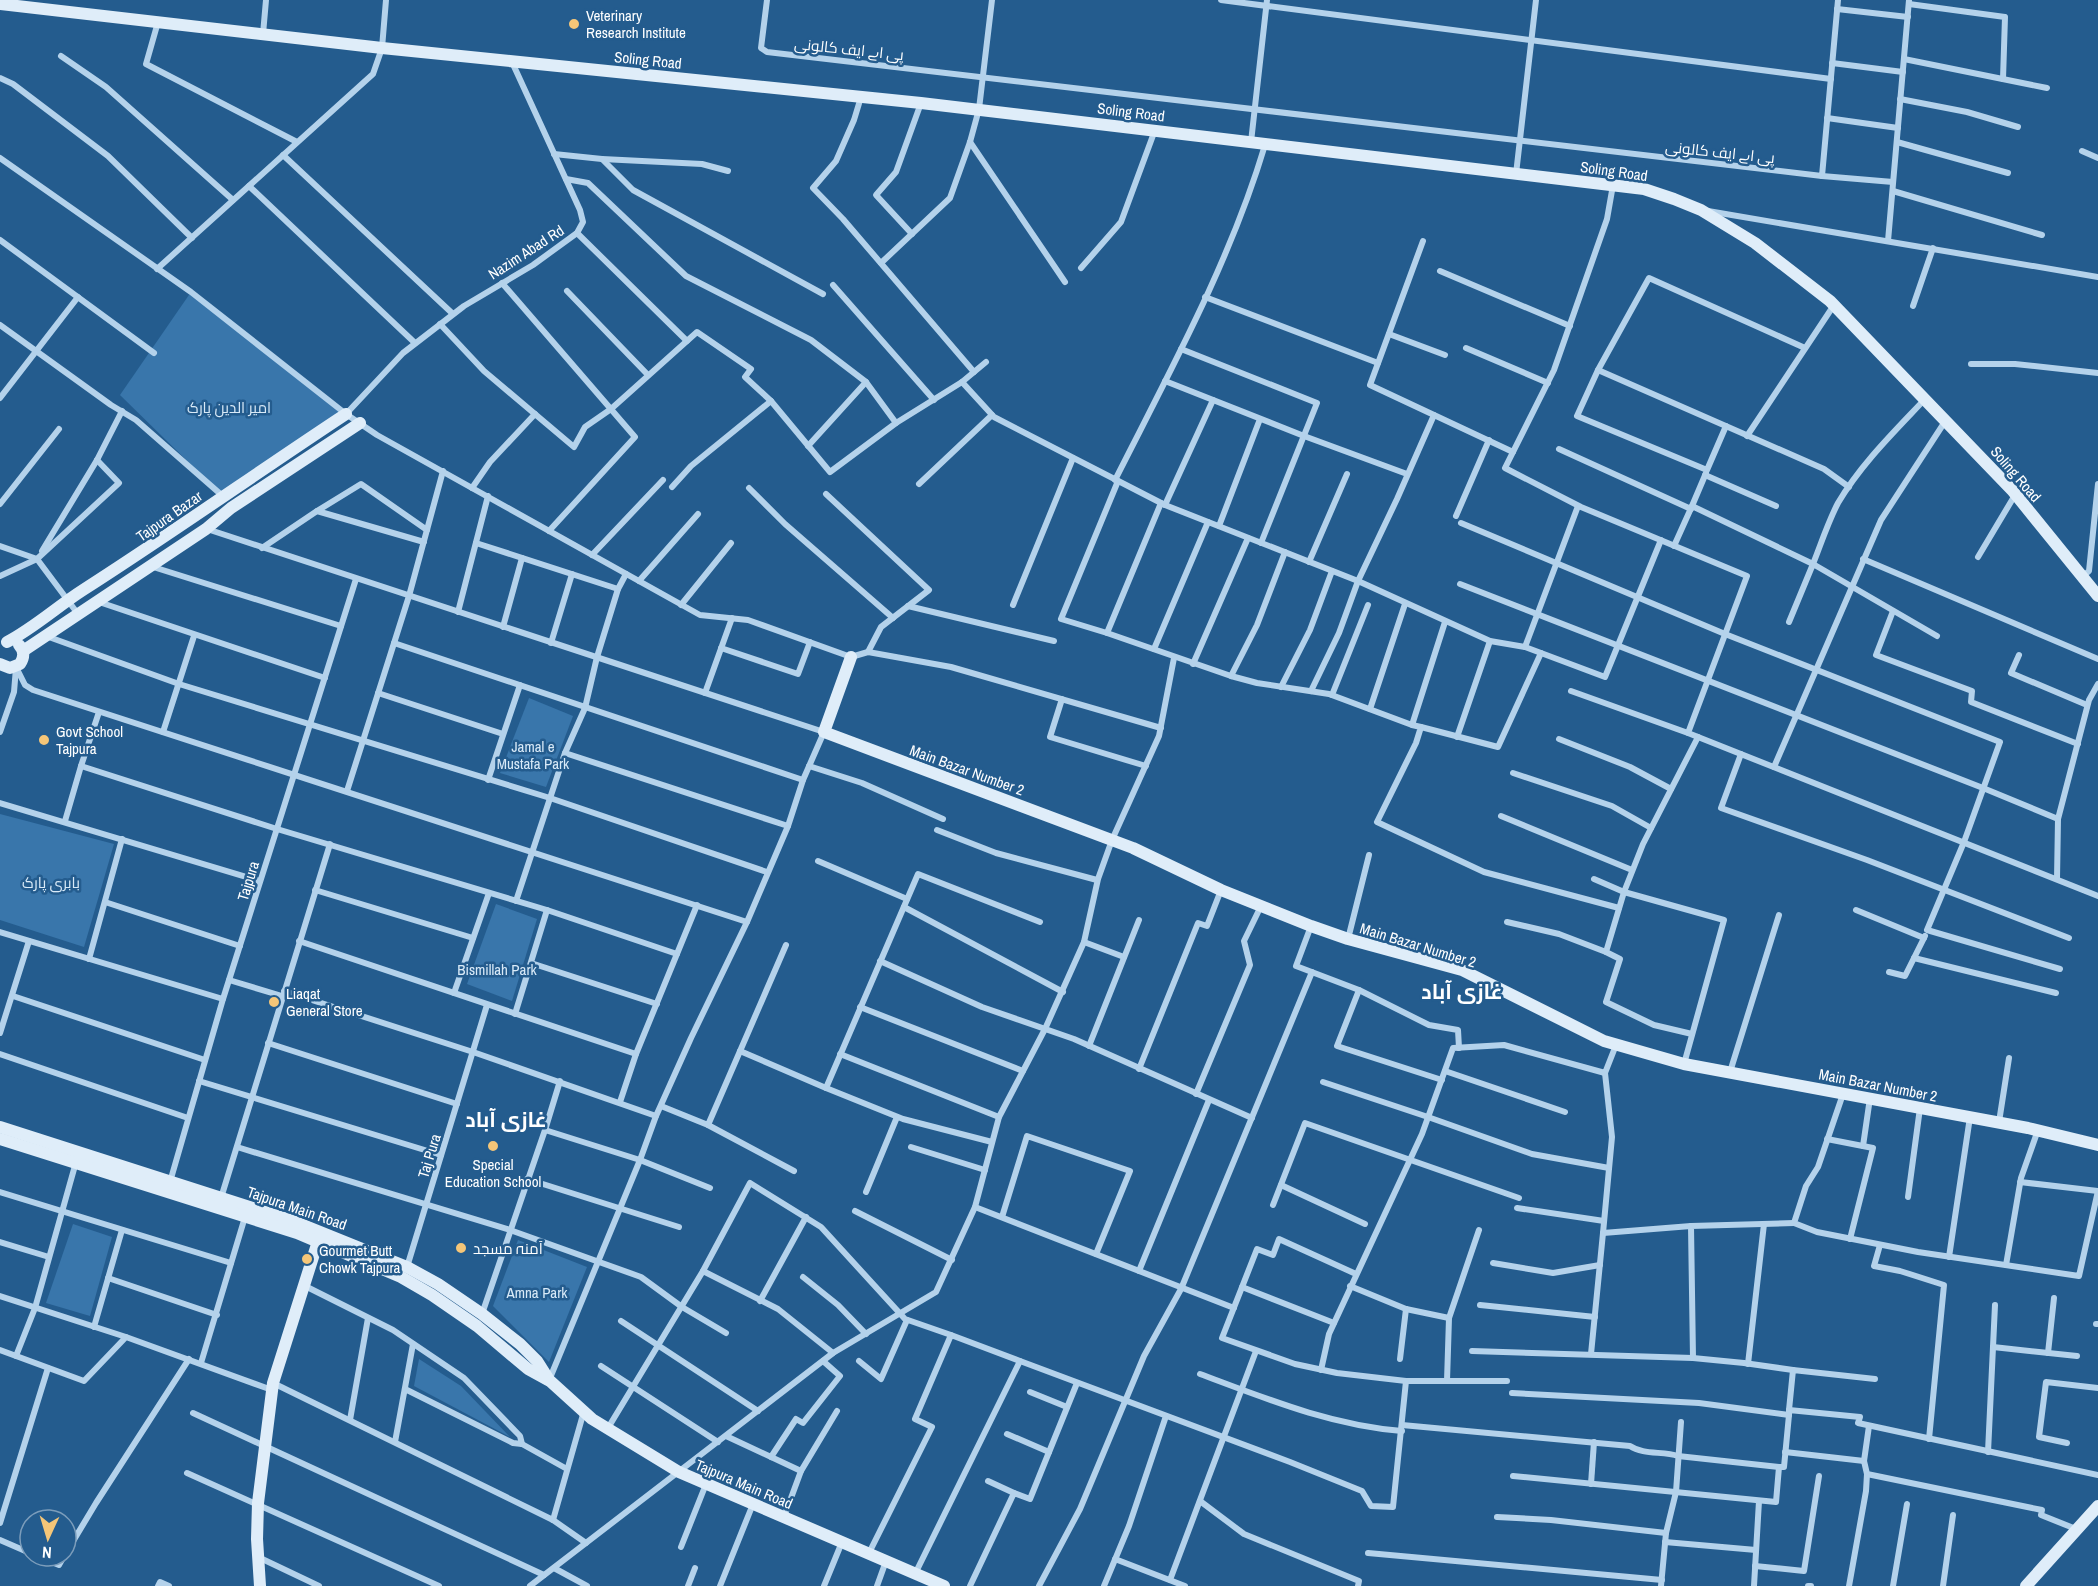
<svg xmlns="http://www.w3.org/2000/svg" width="2098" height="1586" viewBox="0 0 2098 1586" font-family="'Archivo Narrow',Cairo,sans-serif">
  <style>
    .green { fill: #3976ab }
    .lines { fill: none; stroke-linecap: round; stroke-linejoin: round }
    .street { stroke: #b4d2eb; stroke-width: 6 }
    .secondary { stroke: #dfedf9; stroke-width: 12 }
    .poi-dot { fill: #f5c678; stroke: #245c8e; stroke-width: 2 }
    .labels { text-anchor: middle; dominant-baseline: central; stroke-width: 5; stroke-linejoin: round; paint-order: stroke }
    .poi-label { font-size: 15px; fill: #fff; stroke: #245c8e; text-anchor: start }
    .street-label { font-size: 15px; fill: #fff; stroke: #245c8e }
    .park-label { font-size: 15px; fill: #d9eaf8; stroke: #245c8e }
    .district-label { font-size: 21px; font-weight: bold; fill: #fff; stroke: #245c8e }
  </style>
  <rect width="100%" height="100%" fill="#245c8e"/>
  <!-- green -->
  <g class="green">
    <polygon points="191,292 346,414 223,496 120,395"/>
    <polygon points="529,698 573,716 546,787 500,773"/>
    <polygon points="0,814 114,844 84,947 0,920"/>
    <polygon points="496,904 537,919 512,1001 467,984"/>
    <polygon points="73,1224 112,1237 90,1316 46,1303"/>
    <polygon points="518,1240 587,1267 549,1362 493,1306"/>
    <polygon points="419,1359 461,1386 510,1437 414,1386"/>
  </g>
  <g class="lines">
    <!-- street -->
    <g class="street">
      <polyline points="767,0 761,48 767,52 1822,176 1838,0"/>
      <polyline points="1221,0 1831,79"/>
      <polyline points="1909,4 2005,17 2003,79"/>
      <polyline points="1837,9 1908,17"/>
      <polyline points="158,22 146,64 297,142"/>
      <polyline points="263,34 266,0"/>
      <polyline points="61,56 106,87 233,200"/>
      <polyline points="1904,59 2047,88"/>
      <polyline points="1832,63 1903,72"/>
      <polyline points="0,78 13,84 108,156 192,238"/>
      <polyline points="861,97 854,120 836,161 813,188 843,219 974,372"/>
      <polyline points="1900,99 1967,112 2018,127"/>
      <polyline points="1827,118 1898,128"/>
      <polyline points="970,142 1065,282"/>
      <polyline points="1251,142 1267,0"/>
      <polyline points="1897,142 2008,173"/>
      <polyline points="2082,151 2098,158"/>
      <polyline points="554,154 602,159 633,190 823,294"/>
      <polyline points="283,155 453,314"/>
      <polyline points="0,158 191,292 346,414 377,435 700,615 748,620 851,657 868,652 951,667 1161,728"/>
      <polyline points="602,159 702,164 728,171"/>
      <polyline points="1516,174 1536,0"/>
      <polyline points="1822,176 1893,182"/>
      <polyline points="1613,185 1607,219 1554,370 1505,468 1581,507 1747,576 1688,733 2098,896"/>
      <polyline points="249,186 415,343"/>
      <polyline points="1893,191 2042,235"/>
      <polyline points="1708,211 2098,277"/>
      <polyline points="577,233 687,341"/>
      <polyline points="912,234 876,195 896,172 921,103"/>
      <polyline points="0,240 154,353"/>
      <polyline points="1423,241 1370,385 1513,452"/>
      <polyline points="1888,241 1909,0"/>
      <polyline points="881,263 950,198 970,142 979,109 992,0"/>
      <polyline points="1081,268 1121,222 1155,130"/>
      <polyline points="157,269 373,74 382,48 386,0"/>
      <polyline points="1440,271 1570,326"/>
      <polyline points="502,283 635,437 549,531"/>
      <polyline points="833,285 934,400"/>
      <polyline points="567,291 648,375"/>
      <polyline points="1205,297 1378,363"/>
      <polyline points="1913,306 1933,248"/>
      <polyline points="440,324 484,371 574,447 585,427 611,409 697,332 751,369 745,377 771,401 830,472 896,423 866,382 811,340 686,276 588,183 566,179"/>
      <polyline points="0,325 111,405 136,420 225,498"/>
      <polyline points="1389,334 1445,355"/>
      <polyline points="1466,348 1548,383"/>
      <polyline points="1181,349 1317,403 1261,543"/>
      <polyline points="1971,364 2015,364 2098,373"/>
      <polyline points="1598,370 1824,469 1849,487"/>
      <polyline points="1165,381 1304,436 1407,474"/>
      <polyline points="962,382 994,417 1165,505 1358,581 1490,641 1525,647 1605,677 1661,540"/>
      <polyline points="0,398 78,297"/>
      <polyline points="346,414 403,353 464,306 533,265 577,233 583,222 580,210 512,62"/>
      <polyline points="896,423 962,382 986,362"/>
      <polyline points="1726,426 1707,470 1577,416 1598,370 1649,278 1805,348"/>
      <polyline points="1747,436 1834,305"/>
      <polyline points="808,446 866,382"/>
      <polyline points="1559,449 1691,509"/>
      <polyline points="1705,475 1776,506"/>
      <path d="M1115,480C1170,371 1230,262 1265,145"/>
      <polyline points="1118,481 1061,619 1107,633 1231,676 1257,683 1329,694 1412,725"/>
      <polyline points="919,484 992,415"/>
      <polyline points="672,487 691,466 771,401"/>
      <polyline points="472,488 490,462 535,414"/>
      <polyline points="749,488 785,524 893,618"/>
      <polyline points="826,494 929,590 881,627 868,652"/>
      <polyline points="0,504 59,429"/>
      <polyline points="1165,505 1213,400"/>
      <polyline points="1692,506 1706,473"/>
      <polyline points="317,511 361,484 427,530"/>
      <polyline points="1456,516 1489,440"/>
      <polyline points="1461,523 1725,634 2000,742 1964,842 1927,930 2060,969"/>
      <polyline points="1219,526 1260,419"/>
      <polyline points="207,529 824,732 803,780 788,826 747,922 691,1038 656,1116 640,1160 550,1378"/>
      <polyline points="476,543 618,589"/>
      <polyline points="0,546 37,559 78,614"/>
      <path d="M1674,546L1692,506L1813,564C1821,544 1828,522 1838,503C1861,464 1894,432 1925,399"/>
      <polyline points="262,548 317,511 424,542"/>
      <polyline points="42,551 97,460 122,411"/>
      <polyline points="592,555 663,480"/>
      <polyline points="1978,557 2015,495"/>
      <polyline points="1863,559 2098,659"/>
      <polyline points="1309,562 1347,474"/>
      <polyline points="150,566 341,626"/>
      <polyline points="0,576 37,559 119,483 97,460"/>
      <polyline points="2082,577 2089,571 2098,484"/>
      <polyline points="639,581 698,514"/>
      <polyline points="1460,584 1983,788 2058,819 2057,879"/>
      <polyline points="99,602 325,678"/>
      <polyline points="681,605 731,543"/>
      <polyline points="1013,605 1073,458"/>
      <polyline points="908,606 1054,641"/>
      <polyline points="1893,611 1876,655 1972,691 1971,702 2078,744"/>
      <polyline points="458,612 488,496"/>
      <polyline points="1445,622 1412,725 1421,727 1416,743 1377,822 1484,872 1619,908"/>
      <polyline points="1789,622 1813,564 1937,636"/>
      <polyline points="503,627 522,558"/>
      <polyline points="1107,633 1161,503"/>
      <polyline points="46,636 179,684 550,798 767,872"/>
      <polyline points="394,643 803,780"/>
      <polyline points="551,643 572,574"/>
      <polyline points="1525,647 1578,506"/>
      <polyline points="721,648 798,674 810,642"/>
      <polyline points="1154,649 1208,522"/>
      <polyline points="2019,655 2011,673 2087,705"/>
      <polyline points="1193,664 1248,538"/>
      <polyline points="16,667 25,685 33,690 747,922"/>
      <polyline points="1231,676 1257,625 1285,552"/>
      <polyline points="1281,687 1310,630 1332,571"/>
      <polyline points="1311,691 1339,633 1358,581 1397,499 1434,415"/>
      <polyline points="1571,691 1688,733"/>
      <polyline points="378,693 503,734"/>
      <polyline points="705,693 732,618"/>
      <polyline points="1332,695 1368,605"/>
      <polyline points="1062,699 1050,737 1146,766"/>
      <polyline points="1370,709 1405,604"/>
      <polyline points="1421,727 1498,747 1541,653"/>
      <polyline points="0,732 14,692 16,668"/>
      <polyline points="163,732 194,636"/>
      <polyline points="1457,737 1490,641"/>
      <polyline points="1559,739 1630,767 1671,789"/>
      <polyline points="565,753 788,826"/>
      <polyline points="1741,754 1721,808 1867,860 2069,938"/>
      <polyline points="81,766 277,829 547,910 677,954"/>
      <polyline points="809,766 862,783 943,819"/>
      <polyline points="1774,767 1881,520 1946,420"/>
      <polyline points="1513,773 1612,806 1651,828"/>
      <polyline points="488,780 520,685"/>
      <polyline points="347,791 409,596 443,471"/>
      <polyline points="0,803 260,881"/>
      <polyline points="1501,816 1632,870"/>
      <polyline points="2058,819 2089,700 2098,684"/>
      <polyline points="65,821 81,766 99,712"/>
      <polyline points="937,830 996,853 1097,880"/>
      <polyline points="818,861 907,899"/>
      <polyline points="1594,879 1624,892 1724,920 1684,1064"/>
      <polyline points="315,890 473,938"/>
      <polyline points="516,901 565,753 585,708 597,657 618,589 626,574"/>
      <polyline points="105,902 240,946"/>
      <polyline points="904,907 1063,992"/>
      <polyline points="1856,910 1924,938"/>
      <polyline points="1507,922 1559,934 1606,952"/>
      <polyline points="1311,926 1296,966 1359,990"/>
      <polyline points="0,932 223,999"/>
      <polyline points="1348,939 1369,855"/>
      <polyline points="299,941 636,1054"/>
      <polyline points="1084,942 1124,957"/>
      <polyline points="1914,958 2056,993"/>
      <polyline points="89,959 122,839"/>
      <polyline points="880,961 982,1007 1074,1039 1252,1118"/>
      <polyline points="531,963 657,1004"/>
      <polyline points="1889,972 1905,976 1925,936"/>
      <polyline points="229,980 282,996"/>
      <polyline points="284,991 473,1052 656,1116"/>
      <polyline points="454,993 489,893"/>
      <polyline points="13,996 205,1060"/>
      <polyline points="860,1007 1023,1071"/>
      <polyline points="515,1014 547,910"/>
      <polyline points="0,1033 29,941"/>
      <polyline points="1692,1034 1654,1025 1606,1002 1620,959 1606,952 1624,892 1643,844 1698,737"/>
      <polyline points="268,1043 457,1104"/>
      <polyline points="1089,1046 1139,920"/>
      <polyline points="740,1051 826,1088 903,1119 992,1142"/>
      <polyline points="0,1054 188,1118"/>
      <polyline points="840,1054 999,1117"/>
      <polyline points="1139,1069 1198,923 1207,926 1221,890"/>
      <polyline points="1445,1071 1565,1112"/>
      <polyline points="1730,1072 1779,915"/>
      <polyline points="1605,1073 1612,1137 1603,1233 1691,1226"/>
      <polyline points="1442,1080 1337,1046 1359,990 1429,1025 1458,1030 1459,1048"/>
      <polyline points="199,1081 441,1155"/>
      <polyline points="1323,1082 1428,1117 1532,1154 1609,1168"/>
      <polyline points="826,1088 918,874 1040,922"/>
      <polyline points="1196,1094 1250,965 1244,941 1261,906"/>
      <polyline points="1843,1094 1818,1167 1806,1186 1794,1223 1817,1232 1918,1252 2079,1276 2098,1191"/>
      <polyline points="620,1102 636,1054 697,905"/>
      <polyline points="661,1106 708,1125 786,945"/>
      <polyline points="1999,1122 2009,1058"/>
      <polyline points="708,1125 794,1171"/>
      <polyline points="545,1130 640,1160 710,1188"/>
      <polyline points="1827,1139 1873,1148 1850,1239"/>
      <polyline points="1863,1146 1870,1098"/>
      <polyline points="237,1147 510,1230 641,1277 682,1307 726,1333"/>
      <polyline points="911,1147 985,1170"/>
      <polyline points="527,1179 679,1227"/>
      <polyline points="170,1182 223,999 356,579"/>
      <polyline points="2020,1182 2098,1191"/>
      <polyline points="1281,1185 1365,1224"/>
      <polyline points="0,1192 231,1263"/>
      <polyline points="866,1192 897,1117"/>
      <polyline points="1908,1197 1920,1108"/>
      <polyline points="221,1198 330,844"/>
      <polyline points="1273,1205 1305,1123 1519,1198"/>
      <polyline points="975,1207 1234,1308"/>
      <polyline points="1517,1208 1604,1221"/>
      <polyline points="855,1211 952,1260"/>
      <polyline points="1002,1217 1027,1136 1130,1171 1096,1254"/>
      <polyline points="0,1242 49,1257"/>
      <polyline points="1880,1245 1874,1266 1900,1271 1944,1285 1929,1439"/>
      <polyline points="1949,1257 1970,1117"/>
      <polyline points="1493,1263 1553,1273 1600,1265"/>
      <polyline points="2006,1265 2021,1178 2038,1130"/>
      <polyline points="407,1267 487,1005"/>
      <polyline points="1139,1271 1209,1100"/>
      <polyline points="1356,1274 1279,1239 1273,1255 1257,1249 1222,1338 1295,1364 1337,1373 1406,1381 1507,1381"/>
      <polyline points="803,1277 838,1305 866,1334"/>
      <polyline points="108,1278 217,1315"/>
      <polyline points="303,1285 393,1330 464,1378 520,1436 522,1444"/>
      <polyline points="1350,1286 1406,1309 1449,1318"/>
      <polyline points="1242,1287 1334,1323"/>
      <polyline points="0,1296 126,1337"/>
      <polyline points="760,1301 806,1217"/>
      <polyline points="1480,1305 1595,1317"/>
      <polyline points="482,1314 545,1130 560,1081"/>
      <polyline points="621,1321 758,1411"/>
      <polyline points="2096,1324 2098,1324"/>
      <polyline points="94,1327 122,1230"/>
      <polyline points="1993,1347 2077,1356"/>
      <polyline points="0,1350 84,1381 126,1337 272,1390"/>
      <polyline points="1472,1351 1693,1358 1744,1363 1793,1370"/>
      <polyline points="833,1353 778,1309 703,1271 750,1183 821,1227 905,1319 951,1335"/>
      <polyline points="2048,1353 2054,1298"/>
      <polyline points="1591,1354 1603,1233"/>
      <polyline points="16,1356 35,1308 76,1162"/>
      <polyline points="1693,1358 1691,1226 1794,1223"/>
      <polyline points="1400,1359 1406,1309"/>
      <polyline points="859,1361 881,1379 907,1320"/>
      <polyline points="201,1363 245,1217"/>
      <polyline points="1748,1364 1764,1224"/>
      <polyline points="601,1366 718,1442"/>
      <polyline points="1321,1370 1329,1334 1422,1134 1453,1048 1504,1045 1605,1073 1616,1045"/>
      <path d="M1200,1374C1267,1399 1330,1425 1402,1431"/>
      <polyline points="1447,1381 1449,1318 1479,1230"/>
      <polyline points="273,1383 553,1520 586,1543"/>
      <polyline points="405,1389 513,1443 522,1444 567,1469"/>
      <polyline points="1030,1392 1067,1407"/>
      <polyline points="1512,1393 1699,1403 1789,1415 1789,1410 1860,1417 1858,1423 2098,1475"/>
      <polyline points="1789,1410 1793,1370 1875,1379"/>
      <polyline points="193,1413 544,1575"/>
      <polyline points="350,1420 368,1318"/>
      <path d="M1402,1425L1630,1446C1643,1455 1663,1451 1678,1456L1779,1467"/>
      <polyline points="1869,1426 1864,1461 1867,1474 2042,1510 2041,1515 2076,1529"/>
      <polyline points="608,1428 703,1271"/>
      <polyline points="1007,1434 1049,1452"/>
      <polyline points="726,1436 801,1471"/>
      <polyline points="395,1442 413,1344"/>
      <polyline points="2067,1443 2039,1437 2046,1382 2098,1388"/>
      <polyline points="1785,1452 1864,1461"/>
      <polyline points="1988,1452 1995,1305"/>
      <polyline points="771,1457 796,1419 803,1423 840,1376 823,1361"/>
      <polyline points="187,1473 439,1586"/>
      <polyline points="1513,1476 1776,1502 1779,1467 1784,1467 1789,1415"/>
      <polyline points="988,1481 1014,1493"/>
      <polyline points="1591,1484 1594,1442"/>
      <polyline points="1200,1501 1244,1534 1359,1581 1358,1586"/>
      <polyline points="784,1517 801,1471 837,1411"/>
      <polyline points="1497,1517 1551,1520 1666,1533"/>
      <polyline points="553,1520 584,1411"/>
      <polyline points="0,1523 48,1368"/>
      <polyline points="0,1540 30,1553"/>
      <polyline points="1665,1542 1756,1550"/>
      <polyline points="681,1547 706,1484"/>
      <polyline points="66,1553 96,1503 189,1359"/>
      <polyline points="869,1553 932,1427 915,1419 951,1335 1020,1361"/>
      <polyline points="1368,1553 1662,1580"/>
      <polyline points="37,1556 59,1565 64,1556"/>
      <polyline points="258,1557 319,1586"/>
      <polyline points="1115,1559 1185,1586"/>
      <polyline points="1755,1566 1804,1571 1819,1476"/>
      <polyline points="554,1568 587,1586"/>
      <polyline points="915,1574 1020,1361 1290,1462 1362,1491 1371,1506 1393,1507 1406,1381"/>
      <polyline points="1170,1580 1256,1351"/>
      <polyline points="158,1586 160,1582 169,1586"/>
      <polyline points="530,1586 833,1353 936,1292 975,1207 999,1117 1045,1029 1084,942 1098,879 1112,840 1159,736 1174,658"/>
      <polyline points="688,1586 695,1568"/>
      <polyline points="720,1586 753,1504"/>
      <polyline points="824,1586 842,1542"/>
      <polyline points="877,1586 886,1561"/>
      <polyline points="970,1586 1014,1493 1030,1499 1077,1383"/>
      <polyline points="1039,1586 1080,1509 1144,1356 1181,1289 1312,972"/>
      <polyline points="1104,1586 1129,1526 1166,1416"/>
      <polyline points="1661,1586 1666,1533 1676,1492 1681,1422"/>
      <polyline points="1754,1586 1759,1501"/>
      <polyline points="1808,1586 1811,1586"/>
      <polyline points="1849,1586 1866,1491 1867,1474"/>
      <polyline points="1893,1586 1907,1504"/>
      <polyline points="1943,1586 1953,1515"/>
    </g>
    <!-- secondary -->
    <g class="secondary">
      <polyline points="0,4 382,48 921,103 1644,189 1674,199 1701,210 1755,243 1830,301 2012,490 2098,596"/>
      <path d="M7,642C34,628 58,606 83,590C172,533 258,472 346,414"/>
      <polyline points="23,651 206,529 231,508 360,423"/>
      <polyline points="851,657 824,732 1133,848 1221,890 1311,926 1348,939 1462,970 1604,1041 1684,1064 2028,1128 2098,1145"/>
      <path d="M0,664L10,668L20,664C24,658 25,651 19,645"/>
      <polyline points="0,1127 293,1221 407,1267 438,1284 482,1314 520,1344 537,1361 549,1380 592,1419 679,1472 944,1586"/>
      <polyline points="0,1139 297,1233 401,1277 432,1295 477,1326 528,1369 548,1380"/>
      <polyline points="260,1586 257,1539 258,1503 273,1383 320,1235"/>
      <polyline points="2026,1586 2098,1506"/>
    </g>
  </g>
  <!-- markers -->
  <g class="poi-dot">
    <circle cx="574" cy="24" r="6"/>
    <circle cx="44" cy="740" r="6"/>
    <circle cx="274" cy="1002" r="6"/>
    <circle cx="493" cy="1146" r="6"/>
    <circle cx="461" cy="1248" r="6"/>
    <circle cx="307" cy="1259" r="6"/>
  </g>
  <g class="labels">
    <!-- poi labels -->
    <g class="poi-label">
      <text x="586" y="15">Veterinary<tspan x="586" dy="17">Research Institute</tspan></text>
      <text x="56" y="731">Govt School<tspan x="56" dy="17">Tajpura</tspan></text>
      <text x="286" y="993">Liaqat<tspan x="286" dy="17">General Store</tspan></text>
      <text x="493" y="1164" text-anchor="middle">Special<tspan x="493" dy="17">Education School</tspan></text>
      <text x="473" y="1248">آمنہ مسجد</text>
      <text x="319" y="1250">Gourmet Butt<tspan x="319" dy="17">Chowk Tajpura</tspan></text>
    </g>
    <!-- street labels -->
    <g class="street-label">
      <text transform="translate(849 49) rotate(6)">پی اے ایف کالونی</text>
      <text transform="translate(648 60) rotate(6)">Soling Road</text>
      <text transform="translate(1131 112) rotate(7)">Soling Road</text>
      <text transform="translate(1720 152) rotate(6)">پی اے ایف کالونی</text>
      <text transform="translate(1614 171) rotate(8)">Soling Road</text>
      <text transform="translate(526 252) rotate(-33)">Nazim Abad Rd</text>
      <text transform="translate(2016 474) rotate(49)">Soling Road</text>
      <text transform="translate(169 516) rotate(-35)">Tajpura Bazar</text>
      <text transform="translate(967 770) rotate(20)">Main Bazar Number 2</text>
      <text transform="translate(248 881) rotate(-73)">Tajpura</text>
      <text transform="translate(1418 945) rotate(17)">Main Bazar Number 2</text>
      <text transform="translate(1878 1085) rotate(11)">Main Bazar Number 2</text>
      <text transform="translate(429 1156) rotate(-73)">Taj Pura</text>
      <text transform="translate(297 1208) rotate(19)">Tajpura Main Road</text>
      <text transform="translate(744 1484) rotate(23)">Tajpura Main Road</text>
    </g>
    <!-- park labels -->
    <g class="park-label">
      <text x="229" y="407">امیر الدین پارک</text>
      <text x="533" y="746">Jamal e<tspan x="533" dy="17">Mustafa Park</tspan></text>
      <text x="51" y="882">بابری پارک</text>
      <text x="497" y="969">Bismillah Park</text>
      <text x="537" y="1292">Amna Park</text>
    </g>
    <!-- district labels -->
    <g class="district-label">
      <text x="1462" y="991">غازى آباد</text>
      <text x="506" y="1119">غازى آباد</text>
    </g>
  </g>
  <!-- north arrow -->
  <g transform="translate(48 1538) rotate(184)"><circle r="28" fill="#245c8e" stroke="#7c9dbb" stroke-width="1.5"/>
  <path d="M0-4.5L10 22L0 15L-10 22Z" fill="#f5c678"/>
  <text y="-9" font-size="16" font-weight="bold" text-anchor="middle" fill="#ffffff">N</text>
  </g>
</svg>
